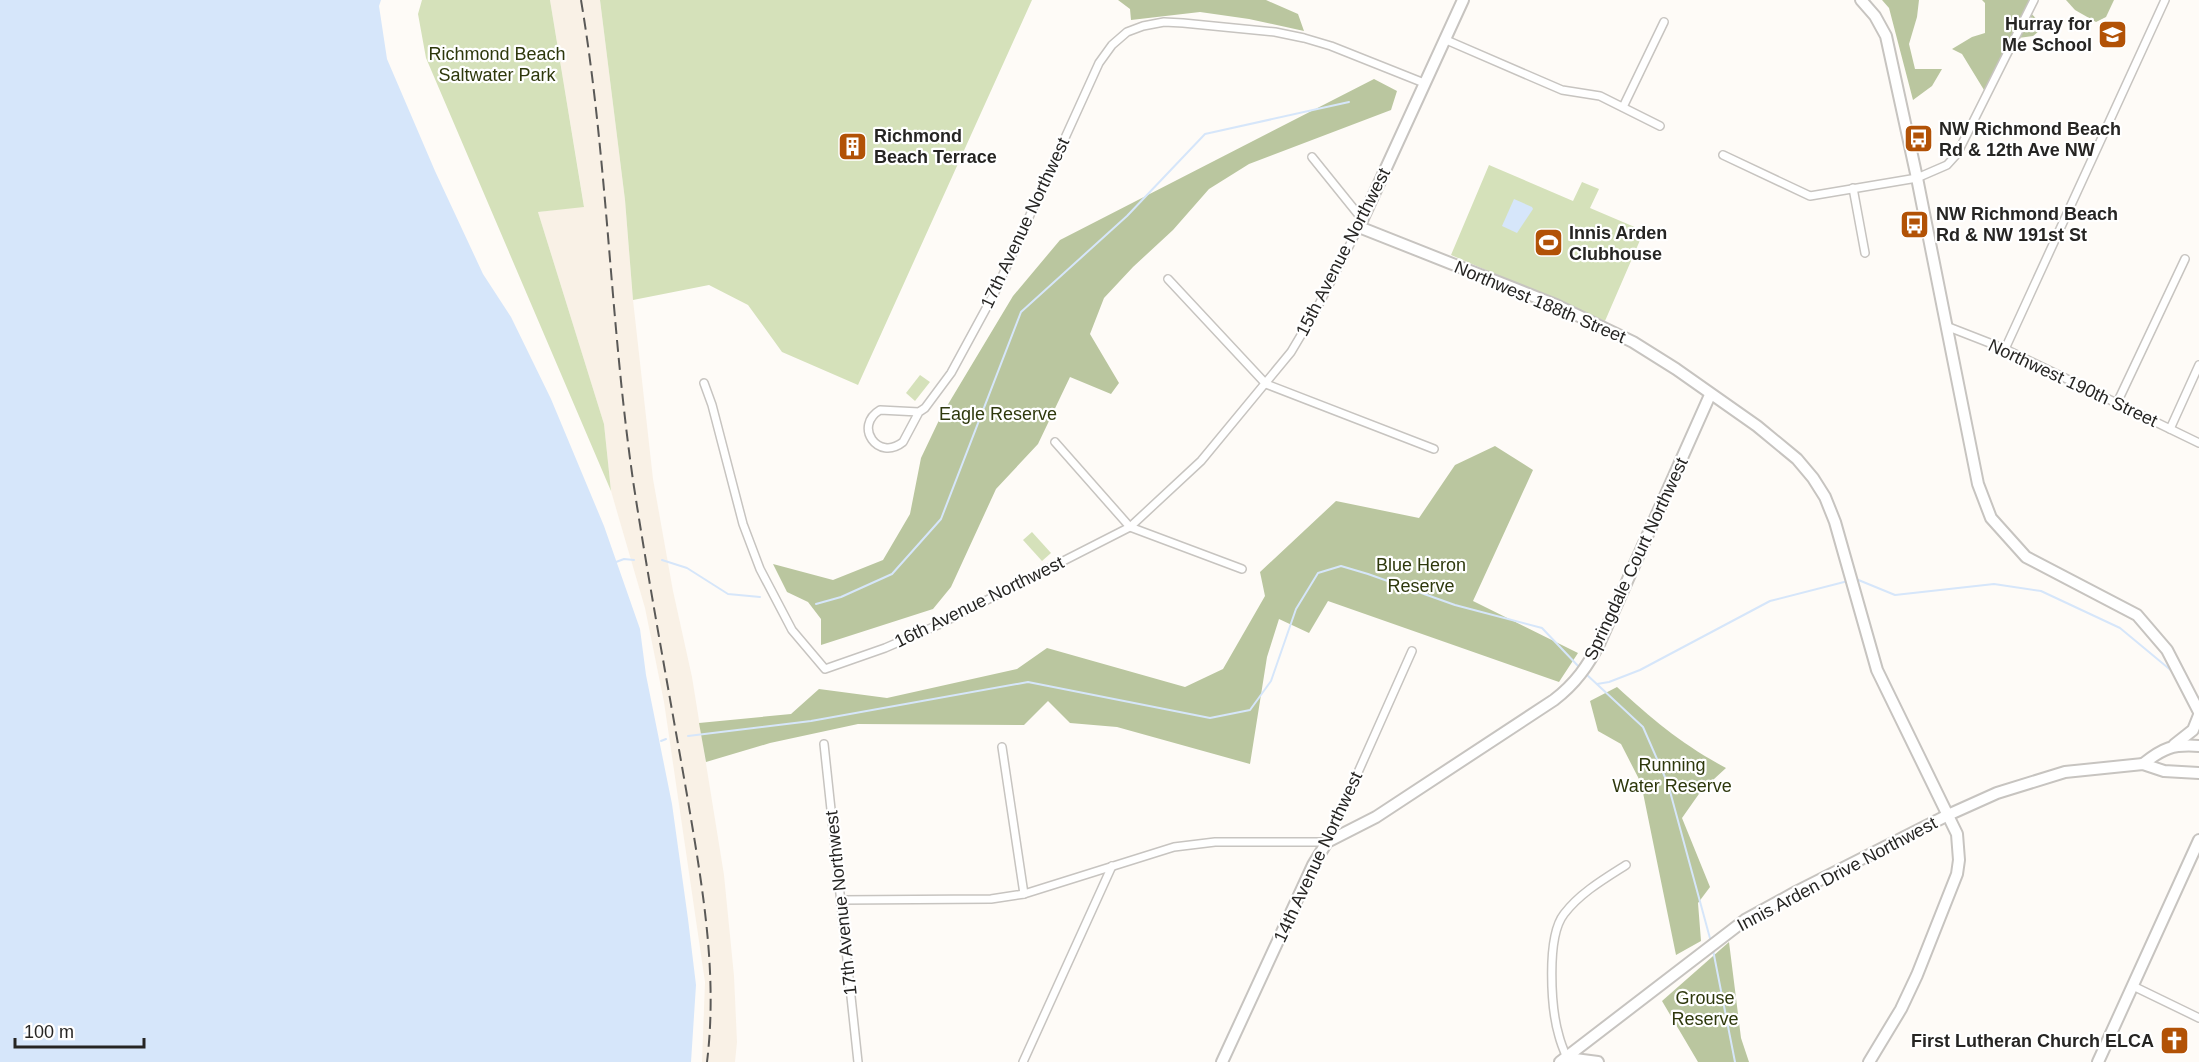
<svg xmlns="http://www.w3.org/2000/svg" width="2199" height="1062" viewBox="0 0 2199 1062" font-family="Helvetica,sans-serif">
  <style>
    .built { fill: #f9f1e6 }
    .green { fill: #d5e1ba }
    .forest { fill: #bac69f }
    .water { fill: #d6e6fa }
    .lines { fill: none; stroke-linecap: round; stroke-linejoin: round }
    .stream { stroke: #d6e6fa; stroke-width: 2 }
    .street-casing { stroke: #c7c4c0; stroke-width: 10 }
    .secondary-casing { stroke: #c7c4c0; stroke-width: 14 }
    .street { stroke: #fff; stroke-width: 7 }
    .secondary { stroke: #fff; stroke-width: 10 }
    .rail { stroke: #5a5957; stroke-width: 2; stroke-dasharray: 12 6; stroke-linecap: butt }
    .labels { text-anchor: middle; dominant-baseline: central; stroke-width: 4.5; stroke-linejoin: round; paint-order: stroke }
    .poi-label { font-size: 18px; font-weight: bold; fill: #262523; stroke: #fff; text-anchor: start }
    .park-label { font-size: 18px; fill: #2e380c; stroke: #fff }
    .street-label { font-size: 18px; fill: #262523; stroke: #fff }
  </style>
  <rect width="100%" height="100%" fill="#fefbf7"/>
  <!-- built -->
  <polygon class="built" points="550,0 600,0 625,200 633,300 653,479 673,591 692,677 724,875 734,976 737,1042 735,1062 702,1062 705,982 664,702 645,608 611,491 604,424 538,212 584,206"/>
  <!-- green -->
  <g class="green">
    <polygon points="422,0 550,0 584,207 538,212 604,424 611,491 426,58 418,14"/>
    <polygon points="600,0 1032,0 858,385 782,352 748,305 709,285 633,300 625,200"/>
    <polygon points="1489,165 1573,201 1582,182 1599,189 1590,208 1644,231 1605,321 1451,255"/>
    <polygon points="920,375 930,382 915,401 906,393"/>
    <polygon points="1032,532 1051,553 1042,561 1023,540"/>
  </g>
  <!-- forest -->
  <g class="forest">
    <polygon points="1118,0 1266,0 1298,14 1304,31 1249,19 1200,12 1131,20 1130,9"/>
    <polygon points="1882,0 1919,0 1917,17 1909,44 1915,69 1942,69 1932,86 1913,100 1889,8"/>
    <polygon points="1982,0 2029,0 2026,8 2044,27 2033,36 2011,39 1984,90 1962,54 1952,49 1972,37 1985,33 1985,3"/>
    <polygon points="2066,0 2114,0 2106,17 2096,22 2075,10"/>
    <polygon points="1374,79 1397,91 1391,110 1249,164 1209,189 1173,230 1133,267 1104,298 1090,334 1119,383 1111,394 1070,377 1038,444 996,489 951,587 933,609 821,645 821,619 808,602 787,592 773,564 833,580 883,560 910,514 921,458 941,416 1013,296 1060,240"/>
    <polygon points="1495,446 1533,470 1473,601 1578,653 1559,682 1328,601 1309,633 1279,619 1267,657 1250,764 1117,727 1070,723 1048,701 1024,725 858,724 770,743 706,762 699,723 791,714 819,689 887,698 1017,669 1047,648 1185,687 1223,669 1265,596 1260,572 1336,501 1419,518 1455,465"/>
    <path d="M1617,687C1653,720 1683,745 1726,768L1701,791L1682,818L1710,887L1698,903L1701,941L1676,955L1641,783L1621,744L1598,731L1590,701Z"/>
    <polygon points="1729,942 1741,1038 1749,1062 1698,1062 1662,1001"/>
  </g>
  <!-- water -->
  <g class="water">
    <polygon points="0,0 381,0 379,6 387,59 435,171 483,274 511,317 551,399 604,526 640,629 646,675 672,804 688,919 696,985 691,1062 0,1062"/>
    <polygon points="1514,199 1532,207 1533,209 1517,233 1502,226"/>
  </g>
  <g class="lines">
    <!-- stream -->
    <g class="stream">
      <polyline points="662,560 687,568 728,594 760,597"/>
      <polyline points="616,562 624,559 634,560"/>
      <polyline points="1856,579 1895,595 1994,584 2041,591 2120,628 2173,672"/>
      <polyline points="816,604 841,597 892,574 941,519 1021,312 1127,216 1205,134 1349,102"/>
      <polyline points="1586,674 1643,727 1668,784 1711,942"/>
      <polyline points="1597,684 1609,682 1640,670 1770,601 1848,581"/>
      <polyline points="688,736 811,721 1028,682 1210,718 1250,710 1271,681 1296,609 1318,573 1341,566 1368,574 1455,605 1542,628 1580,668"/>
      <polyline points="661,741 666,739"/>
      <polyline points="1713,950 1735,1062"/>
    </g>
    <defs>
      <g id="street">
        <polyline points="1444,39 1562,90 1600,96 1660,126"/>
        <polyline points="1623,107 1664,22"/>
        <polyline points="1723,155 1810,196 1917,178 1947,165 1957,154 2034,0"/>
        <polyline points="1312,157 1362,219"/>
        <polyline points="1853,188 1865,253"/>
        <polyline points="1168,279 1266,384 1434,449"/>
        <polyline points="1946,326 2005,349 2199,443"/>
        <polyline points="2005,349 2165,0"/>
        <polyline points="704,383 712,405 743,524 760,569 792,630 825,669 885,648 938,625 1130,527 1201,461 1291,352 1316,310 1359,227"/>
        <polyline points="2117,403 2185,259"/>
        <path d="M919,412L880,410C853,426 878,462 903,442L919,412L925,408L951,373L995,292L1099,63L1112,45L1127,32L1143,26L1164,22L1183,23L1275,32L1304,38L1331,46L1424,83"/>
        <polyline points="2170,429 2199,365"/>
        <polyline points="1055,442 1130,527 1242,569"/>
        <polyline points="824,744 858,1062"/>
        <polyline points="1002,747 1024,894"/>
        <polyline points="840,900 991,899 1024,894 1174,847 1215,842 1327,842 1412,651"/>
        <polyline points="2133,986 2199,1018"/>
        <path d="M1567,1058C1564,1051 1561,1044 1559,1036C1551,1009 1546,937 1564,914C1580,893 1604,879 1626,865"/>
        <polyline points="1023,1062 1112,866"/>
      </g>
      <g id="secondary">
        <polyline points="1463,0 1359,227 1556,305 1633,342 1676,369 1757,426 1797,459 1813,478 1825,497 1835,522 1877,670 1957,834 1959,860 1957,874 1917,975 1901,1009 1869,1062"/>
        <polyline points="1861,0 1875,16 1886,36 1917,178 1978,484 1991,518 2026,557 2137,615 2167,650 2199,712"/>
        <polyline points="2174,745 2193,730 2199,715"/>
        <path d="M2143,764C2163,748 2173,744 2199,746"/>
        <polyline points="1567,1058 1598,1062"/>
        <path d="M1222,1062L1313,865L1327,842L1376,817L1554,700C1575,684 1588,666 1600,642L1710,395"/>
        <polyline points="1560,1062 1745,920 1796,892 1948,815 1997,793 2065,772 2143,764 2164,771 2199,773"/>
        <polyline points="2098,1062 2199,840"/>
      </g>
    </defs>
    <!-- street casing -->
    <use href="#street" class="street-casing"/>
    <!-- secondary casing -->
    <use href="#secondary" class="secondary-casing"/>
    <!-- street -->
    <use href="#street" class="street"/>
    <!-- secondary -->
    <use href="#secondary" class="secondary"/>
    <!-- rail -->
    <path class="rail" d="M581,0C608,161 610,325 634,487C650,590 669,692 687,795C702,884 718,972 707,1062"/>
  </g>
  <!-- icons -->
  <defs>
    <symbol id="school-square" viewBox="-11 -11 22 22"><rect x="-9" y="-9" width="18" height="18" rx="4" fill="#b25206" stroke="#fff"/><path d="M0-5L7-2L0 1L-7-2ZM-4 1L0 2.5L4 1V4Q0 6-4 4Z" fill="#fff"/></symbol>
    <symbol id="bus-square" viewBox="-11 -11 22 22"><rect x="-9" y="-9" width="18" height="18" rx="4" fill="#b25206" stroke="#fff"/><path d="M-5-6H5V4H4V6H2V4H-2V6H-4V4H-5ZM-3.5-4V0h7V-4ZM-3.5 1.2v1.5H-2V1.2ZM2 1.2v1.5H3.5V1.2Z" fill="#fff"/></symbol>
    <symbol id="building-square" viewBox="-11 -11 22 22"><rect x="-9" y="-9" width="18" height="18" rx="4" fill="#b25206" stroke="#fff"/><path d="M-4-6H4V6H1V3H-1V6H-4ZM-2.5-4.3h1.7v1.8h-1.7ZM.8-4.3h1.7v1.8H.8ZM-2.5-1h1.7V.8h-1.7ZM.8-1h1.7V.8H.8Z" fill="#fff"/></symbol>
    <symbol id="stadium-square" viewBox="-11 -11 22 22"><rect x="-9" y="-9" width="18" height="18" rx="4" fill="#b25206" stroke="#fff"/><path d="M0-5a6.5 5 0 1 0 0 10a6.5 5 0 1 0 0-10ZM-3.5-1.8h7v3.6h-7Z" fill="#fff"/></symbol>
    <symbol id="church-square" viewBox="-11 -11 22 22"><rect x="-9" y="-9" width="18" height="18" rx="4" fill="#b25206" stroke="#fff"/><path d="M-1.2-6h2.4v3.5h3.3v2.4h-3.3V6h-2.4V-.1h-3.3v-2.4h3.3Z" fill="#fff"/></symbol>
  </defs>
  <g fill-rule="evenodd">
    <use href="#school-square" x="2096" y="18" width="33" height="33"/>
    <use href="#bus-square" x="1902" y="122" width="33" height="33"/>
    <use href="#building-square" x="836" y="130" width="33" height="33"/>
    <use href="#bus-square" x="1898" y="208" width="33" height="33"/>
    <use href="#stadium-square" x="1532" y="226" width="33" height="33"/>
    <use href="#church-square" x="2158" y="1024" width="33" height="33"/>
  </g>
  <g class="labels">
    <!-- poi labels -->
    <g class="poi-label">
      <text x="2092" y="24" text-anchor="end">Hurray for<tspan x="2092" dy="21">Me School</tspan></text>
      <text x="1939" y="129">NW Richmond Beach<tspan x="1939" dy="21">Rd &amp; 12th Ave NW</tspan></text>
      <text x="874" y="136">Richmond<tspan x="874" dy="21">Beach Terrace</tspan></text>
      <text x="1936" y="214">NW Richmond Beach<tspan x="1936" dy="21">Rd &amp; NW 191st St</tspan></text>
      <text x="1569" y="233">Innis Arden<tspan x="1569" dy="21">Clubhouse</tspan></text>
      <text x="2154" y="1041" text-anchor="end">First Lutheran Church ELCA</text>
    </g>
    <!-- park labels -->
    <g class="park-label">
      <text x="497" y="54">Richmond Beach<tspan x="497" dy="21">Saltwater Park</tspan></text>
      <text x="998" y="414">Eagle Reserve</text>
      <text x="1421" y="565">Blue Heron<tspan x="1421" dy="21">Reserve</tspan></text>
      <text x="1672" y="765">Running<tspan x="1672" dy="21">Water Reserve</tspan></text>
      <text x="1705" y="998">Grouse<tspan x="1705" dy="21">Reserve</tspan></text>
    </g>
    <!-- street labels -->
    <g class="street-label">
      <text transform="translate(1025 223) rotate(-65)">17th Avenue Northwest</text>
      <text transform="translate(1343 252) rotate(-63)">15th Avenue Northwest</text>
      <text transform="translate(1540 302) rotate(23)">Northwest 188th Street</text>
      <text transform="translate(2073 383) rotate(25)">Northwest 190th Street</text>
      <text transform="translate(1636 559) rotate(-65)">Springdale Court Northwest</text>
      <text transform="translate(979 602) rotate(-26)">16th Avenue Northwest</text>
      <text transform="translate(1318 857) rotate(-65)">14th Avenue Northwest</text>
      <text transform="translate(1837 874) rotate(-28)">Innis Arden Drive Northwest</text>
      <text transform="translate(841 903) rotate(-96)">17th Avenue Northwest</text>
    </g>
  </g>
  <!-- scale -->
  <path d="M15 1038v9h129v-9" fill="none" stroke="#262523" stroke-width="3"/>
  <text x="24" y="1038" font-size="18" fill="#262523" stroke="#ffffff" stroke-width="4.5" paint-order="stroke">100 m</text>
</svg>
